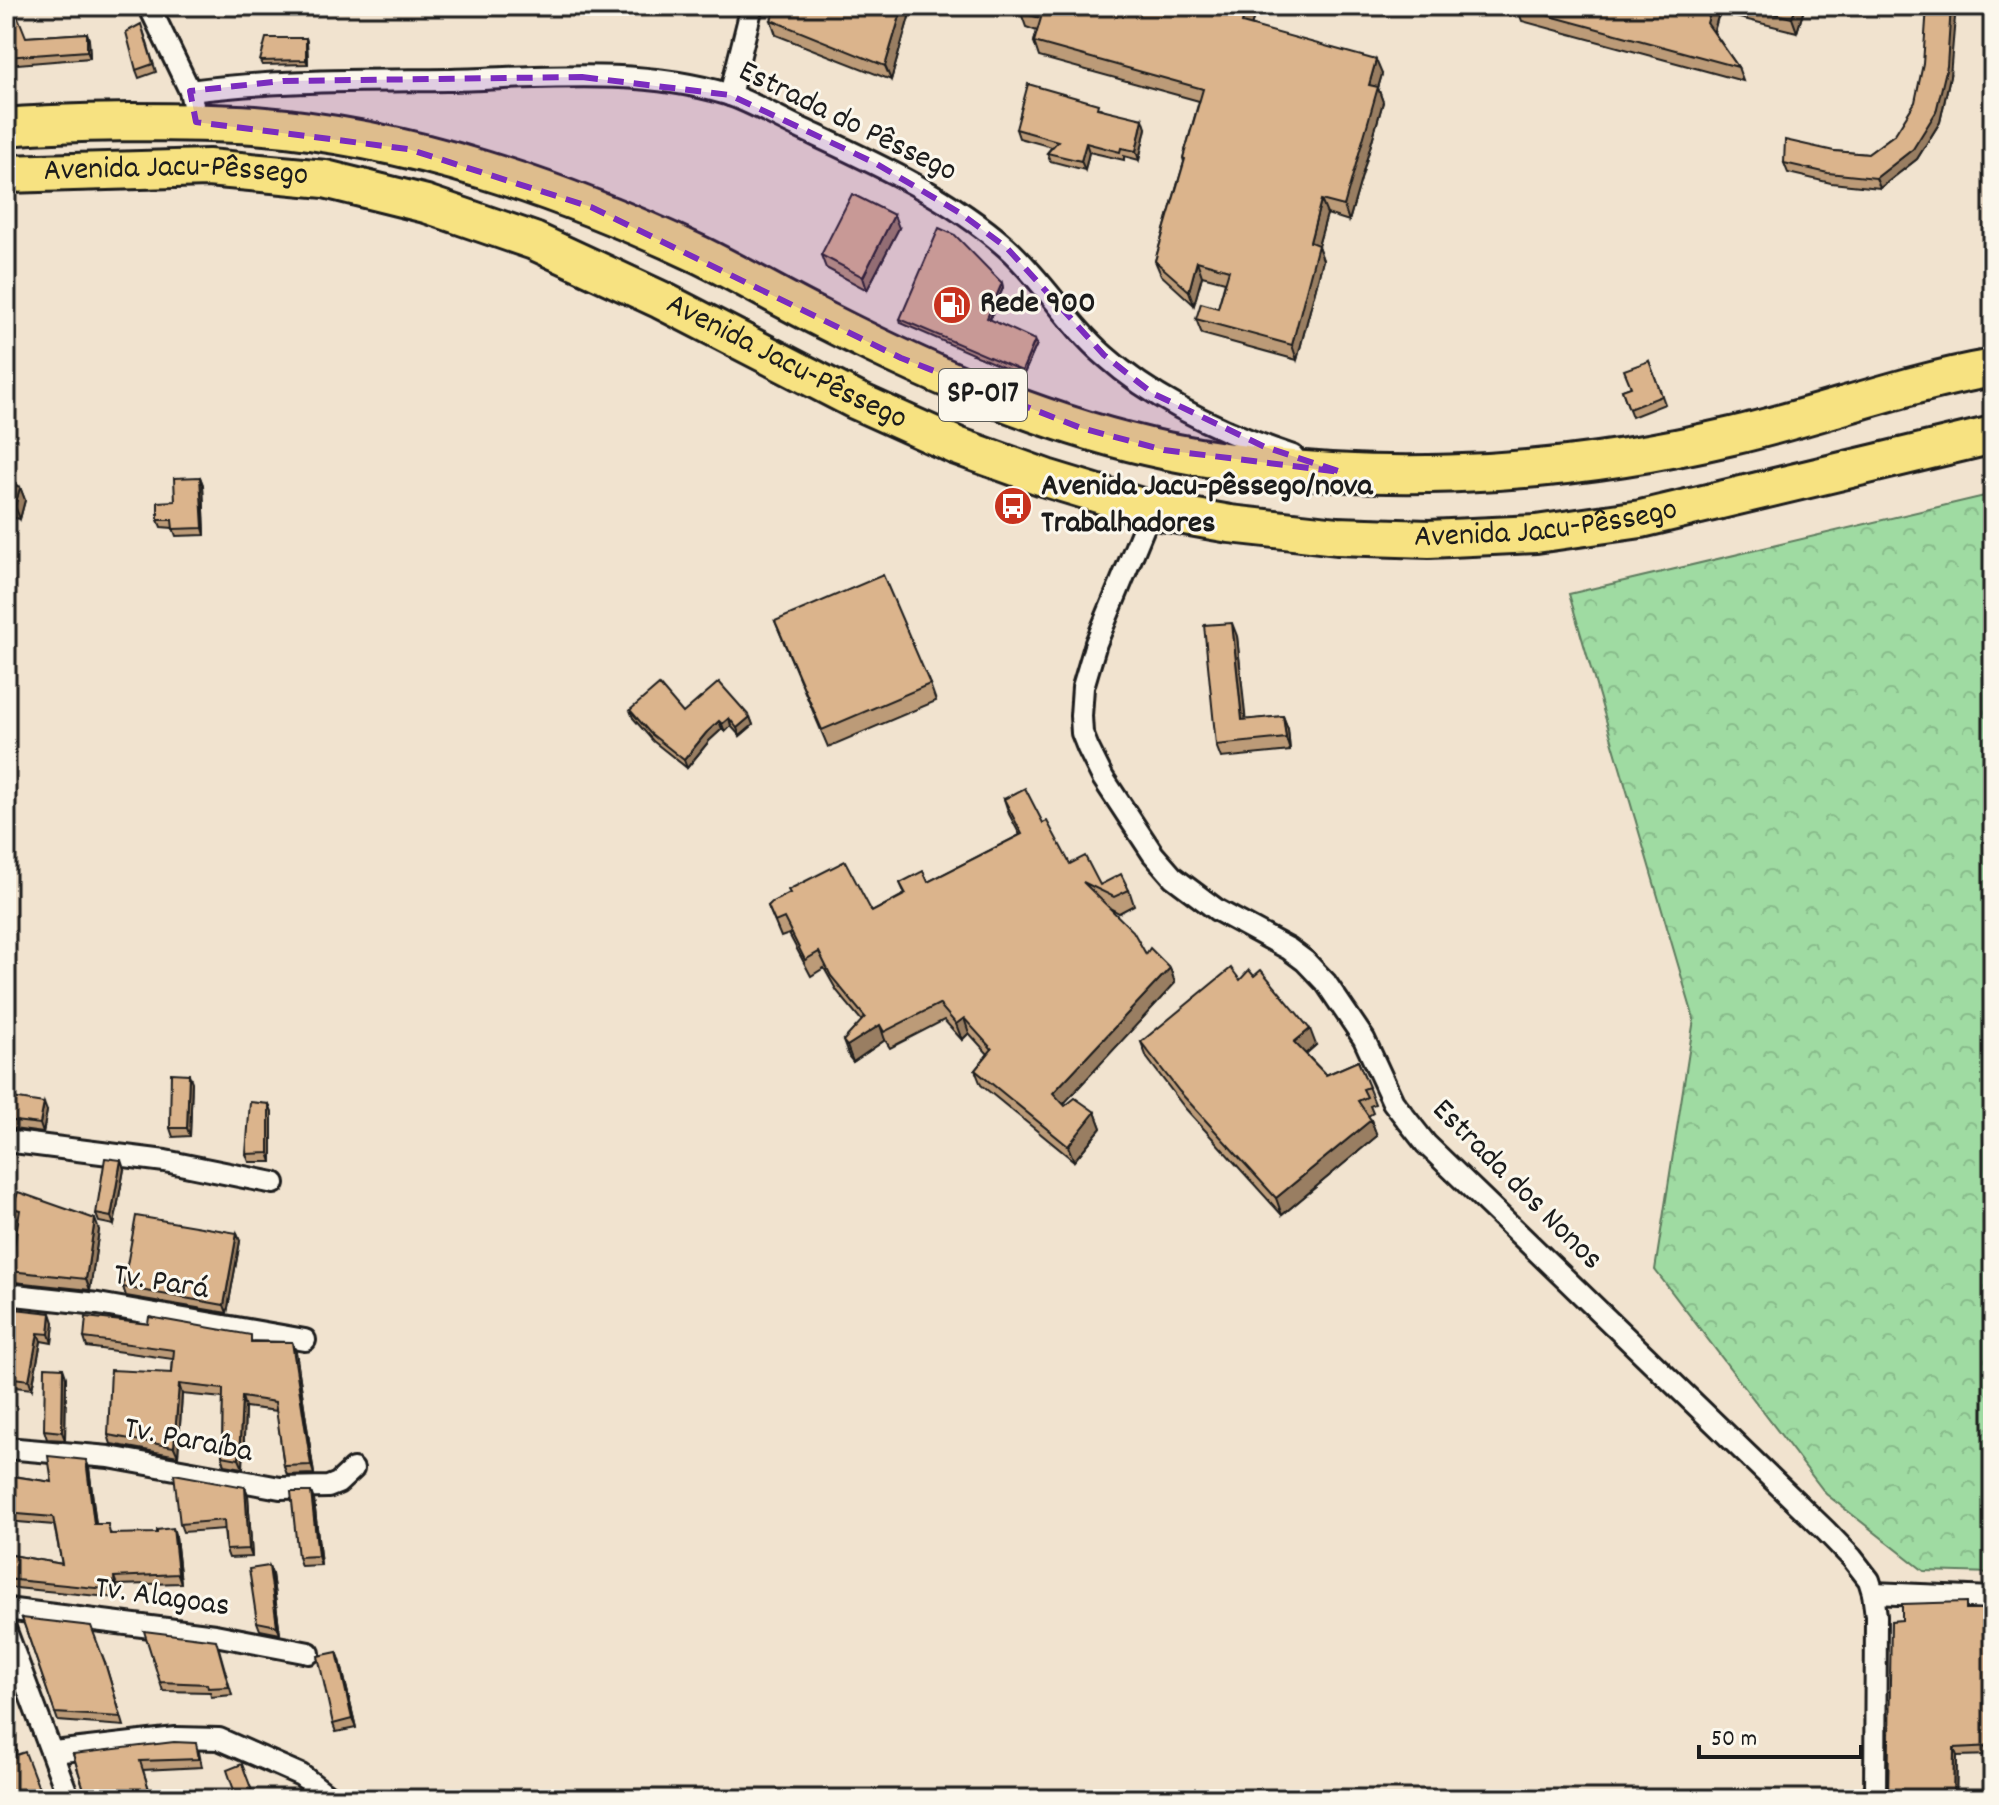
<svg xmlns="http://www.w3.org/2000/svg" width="1999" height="1805" viewBox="0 0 1999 1805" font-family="Dekko,sans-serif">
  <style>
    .forest { fill: url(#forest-crowns); stroke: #5e7c5f; stroke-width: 2 }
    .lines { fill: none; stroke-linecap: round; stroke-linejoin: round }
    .street-casing { stroke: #1c1c1c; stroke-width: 26 }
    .highway-casing { stroke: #1c1c1c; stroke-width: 42 }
    .street { stroke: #fbf7ec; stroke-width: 20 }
    .highway { stroke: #f7e281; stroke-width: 36 }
    .wall { fill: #bc9b78; stroke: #1c1c1c; stroke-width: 2 }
    .shaded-wall { fill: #997e62; stroke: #1c1c1c; stroke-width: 2 }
    .building { fill: #dbb48c; stroke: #1c1c1c; stroke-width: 2 }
    .marked { fill: #7b2cbf; fill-opacity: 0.2; stroke: #7b2cbf; stroke-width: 6; stroke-dasharray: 16 10; stroke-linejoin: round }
    .labels { text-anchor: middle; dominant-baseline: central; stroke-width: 6; stroke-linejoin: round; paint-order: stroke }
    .shield { fill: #fbf7ec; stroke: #5f5e5a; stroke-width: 2 }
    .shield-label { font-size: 30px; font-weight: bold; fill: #1c1c1c }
    .street-label { font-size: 32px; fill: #1c1c1c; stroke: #fbf7ec }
    .poi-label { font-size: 32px; font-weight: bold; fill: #1c1c1c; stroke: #fbf7ec; text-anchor: start }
  </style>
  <defs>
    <pattern id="forest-crowns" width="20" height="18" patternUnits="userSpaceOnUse" patternTransform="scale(2)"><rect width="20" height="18" fill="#9fdba2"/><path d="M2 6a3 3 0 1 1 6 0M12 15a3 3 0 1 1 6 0" fill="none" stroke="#88bb8b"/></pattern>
  </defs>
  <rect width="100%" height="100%" fill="#f1e3cf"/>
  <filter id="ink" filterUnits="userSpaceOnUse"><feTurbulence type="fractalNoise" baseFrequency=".0125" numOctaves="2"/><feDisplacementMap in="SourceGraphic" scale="16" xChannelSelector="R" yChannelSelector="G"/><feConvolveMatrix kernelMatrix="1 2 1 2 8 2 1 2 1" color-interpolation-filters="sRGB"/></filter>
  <g filter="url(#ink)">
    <!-- forest -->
    <polygon class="forest" points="1993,494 1993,1573 1924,1571 1826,1494 1655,1270 1694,1019 1569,594"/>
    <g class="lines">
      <defs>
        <g id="street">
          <polyline points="149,6 190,91 193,105"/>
          <path d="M190,91C276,80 361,81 447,80C539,78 637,67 727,94C752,102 776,117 800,128C870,161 947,195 1006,247C1042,279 1068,324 1105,356C1157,403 1227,434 1293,456"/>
          <polyline points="730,95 752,6"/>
          <polyline points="1151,510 1096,643 1083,687 1081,716 1082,733 1088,748 1103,778 1153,854 1173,877 1217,910 1289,949 1305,961 1326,983 1364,1039 1393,1102 1426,1144 1825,1530 1852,1558 1869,1580 1873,1593 1876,1616 1875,1799"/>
          <polyline points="6,1141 165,1161 274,1183"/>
          <polyline points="6,1294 98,1304 305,1340"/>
          <polyline points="6,1448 109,1457 280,1488 328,1487 338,1483 353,1469"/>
          <polyline points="1873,1593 1993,1598"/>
          <polyline points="6,1609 215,1635 309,1653"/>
          <polyline points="6,1631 69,1799"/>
          <polyline points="54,1752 176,1738 219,1739 301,1775 332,1799"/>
        </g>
        <g id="highway">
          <path d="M6,127C47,123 89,123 130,122C172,122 213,122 254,125C410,137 560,189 700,255C743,276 785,301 828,322C936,377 1048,426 1167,451C1352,488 1549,479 1732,436C1819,416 1905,383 1993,368"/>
          <path id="s1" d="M6,174L208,168L325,179L426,204L534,241L661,300L855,400L957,446L1046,478L1151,510L1230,524L1337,536L1429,539L1536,534L1641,519L1993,435"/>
        </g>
      </defs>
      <!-- street casing -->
      <use href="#street" class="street-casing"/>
      <!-- highway casing -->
      <use href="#highway" class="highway-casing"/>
      <!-- street -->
      <use href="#street" class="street"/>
      <!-- highway -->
      <use href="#highway" class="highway"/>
    </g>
    <!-- wall -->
    <g class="wall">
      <polygon points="1022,6 1252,6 1255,12 1251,25 1382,74 1378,88 1383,102 1349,221 1327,214 1318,246 1323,260 1297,360 1202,334 1196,319 1218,308 1225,282 1202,276 1194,305 1161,275 1155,261 1184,162 1183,158 1199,101 1039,57 1034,42 1037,31 1026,27 1021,13"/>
      <polygon points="1473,6 1488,6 1487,10"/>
      <polygon points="1640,6 1805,6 1797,32 1719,13 1714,32 1738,67 1743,81 1522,21 1517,7"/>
      <polygon points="909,17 891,80 776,35 771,20"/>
      <polygon points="6,18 26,37 87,33 89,40 90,58 6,65"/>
      <polygon points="144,33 156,72 139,78 136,70"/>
      <polygon points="306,38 307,42 308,64 262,65 260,61"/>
      <polygon points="1950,76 1940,122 1917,159 1880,188 1831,183 1788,173 1784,163 1834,151 1868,154 1895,134"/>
      <polygon points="1100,108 1146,128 1139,160 1124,156 1124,160 1089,152 1085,170 1050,161 1047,153 1052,147 1019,138 1016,129"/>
      <polygon points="899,228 867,290 826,268 821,255"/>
      <polygon points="1002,283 1003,288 990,320 1037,344 1023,376 901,323 900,319"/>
      <polygon points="1649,361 1665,404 1632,417 1622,390 1631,387"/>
      <polygon points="6,475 13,477 16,486 20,487 25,500 20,519 11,517 6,534"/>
      <polygon points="200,477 203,485 205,535 176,536 173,528 161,527 158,520"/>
      <polygon points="775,621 930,684 936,701 828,747"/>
      <polygon points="1237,636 1245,720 1283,716 1288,729 1290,751 1221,758 1216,745"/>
      <polygon points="630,710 750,717 753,725 740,736 731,726 725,732 722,729 709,741 687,768 653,741 633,718"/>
      <polygon points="1004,799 1043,823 1070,864 1100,885 1129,890 1134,905 1119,913 1110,908 1146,954 1170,968 1175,983 1063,1104 1065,1106 1095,1112 1101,1128 1074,1161 981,1085 975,1070 988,1054 969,1033 962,1040 944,1020 890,1048 885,1040 853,1062 849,1057 843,1041 862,1021 837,991 824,968 811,976 789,934 781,937 768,906 790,893 872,912 905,894 900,883 928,882 1020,835 1009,814"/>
      <polygon points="1240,980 1316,1045 1306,1054 1326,1075 1358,1061 1375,1104 1370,1106 1373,1113 1368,1116 1371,1120 1377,1136 1282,1215 1185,1108 1147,1058 1141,1042"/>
      <polygon points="192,1082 190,1136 173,1137 170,1128"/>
      <polygon points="6,1097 47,1111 43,1133 6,1128"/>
      <polygon points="269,1104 272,1112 272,1162 249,1162 246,1154"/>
      <polygon points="124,1169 114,1225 99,1222 96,1214"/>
      <polygon points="13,1208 99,1230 90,1290 14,1282 10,1271 18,1220 17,1219"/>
      <polygon points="240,1241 227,1313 126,1296 123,1287"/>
      <polygon points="6,1308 54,1322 52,1343 41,1341 32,1389 6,1386"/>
      <polygon points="84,1338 292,1342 296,1352 314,1474 287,1475 284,1466 277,1411 245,1407 243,1468 225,1465 222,1456 223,1398 182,1394 178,1456 111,1444 108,1435 172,1373 173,1359 87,1347"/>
      <polygon points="66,1377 65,1440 47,1439 44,1430"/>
      <polygon points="86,1460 89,1468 96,1524 112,1534 176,1537 181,1583 117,1585 118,1598 6,1587 6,1554 62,1564 54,1525 6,1521 6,1475 52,1482"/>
      <polygon points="245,1487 248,1495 252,1557 229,1558 226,1550 224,1529 183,1532 180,1524"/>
      <polygon points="314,1500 321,1565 301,1566 298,1557"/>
      <polygon points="269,1566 272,1574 280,1634 260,1630 257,1622"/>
      <polygon points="1969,1609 1993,1609 1993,1755 1957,1756 1956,1799 1888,1799 1902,1620"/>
      <polygon points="22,1618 105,1663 124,1726 58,1721"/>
      <polygon points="219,1649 232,1695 211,1697 210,1692 163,1691 160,1682"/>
      <polygon points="337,1652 340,1660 356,1728 336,1732 333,1724"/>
      <polygon points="199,1752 202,1767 143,1770 152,1799 87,1799 73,1754"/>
    </g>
    <!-- shaded-wall -->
    <g class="shaded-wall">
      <polygon points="903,6 905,6 909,17 891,80 885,66"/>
      <polygon points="1247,6 1252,6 1255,12 1248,38 1242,23"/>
      <polygon points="1712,6 1717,6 1719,13 1712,37 1707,23"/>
      <polygon points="1796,6 1805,6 1797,32 1792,18"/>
      <polygon points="1951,6 1956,6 1950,76 1940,122 1917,159 1880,188 1876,178 1913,149"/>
      <polygon points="87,33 89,40 90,58 87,51"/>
      <polygon points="306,38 307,42 308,64 306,60"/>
      <polygon points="1376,60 1382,74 1378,88 1383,102 1349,221 1344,206 1369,85"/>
      <polygon points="1143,119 1146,128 1139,160 1136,151"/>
      <polygon points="1086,143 1089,152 1085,170 1081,161"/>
      <polygon points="1321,200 1327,214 1318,246 1323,260 1297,360 1292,345 1310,242"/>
      <polygon points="894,215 899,228 867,290 863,277"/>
      <polygon points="1197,261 1202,276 1194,305 1189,291"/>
      <polygon points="1002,283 1003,288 988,323 987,318"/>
      <polygon points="1035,340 1037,344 1023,376 1022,371"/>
      <polygon points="200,477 203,485 205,535 203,528"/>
      <polygon points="20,487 25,500 20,519 15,506"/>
      <polygon points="6,504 11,517 6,534"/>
      <polygon points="1232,623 1237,636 1247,733 1242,720"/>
      <polygon points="1283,716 1288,729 1290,751 1286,738"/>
      <polygon points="750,717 753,725 740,736 737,728"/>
      <polygon points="729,718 731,726 725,732 722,724"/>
      <polygon points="719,721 722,729 709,741 687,768 684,760 706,733"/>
      <polygon points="1170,968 1175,983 1059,1109 1053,1093"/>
      <polygon points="964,1018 969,1033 962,1040 956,1024"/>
      <polygon points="880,1025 885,1040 853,1062 847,1046"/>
      <polygon points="1310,1029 1316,1045 1300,1058 1294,1042"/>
      <polygon points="189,1074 192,1082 190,1136 187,1128"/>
      <polygon points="44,1103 47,1111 43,1133 40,1124"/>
      <polygon points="269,1104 272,1112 272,1162 269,1153"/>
      <polygon points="1095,1112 1101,1128 1074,1161 1068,1146"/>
      <polygon points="1371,1120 1377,1136 1282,1215 1276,1198"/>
      <polygon points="121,1160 124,1169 114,1225 111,1217"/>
      <polygon points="95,1219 99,1230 90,1290 86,1279"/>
      <polygon points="237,1233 240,1241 227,1313 224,1305"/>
      <polygon points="51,1313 54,1322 52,1343 49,1334"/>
      <polygon points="38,1333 41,1341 32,1389 29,1380"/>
      <polygon points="292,1342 296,1352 314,1474 311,1465"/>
      <polygon points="63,1368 66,1377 65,1440 62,1432"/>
      <polygon points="179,1384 182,1394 178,1456 174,1447"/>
      <polygon points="242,1397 245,1407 243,1468 239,1459"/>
      <polygon points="86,1460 89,1468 97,1533 94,1524"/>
      <polygon points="245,1487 248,1495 252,1557 249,1549"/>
      <polygon points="311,1492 314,1500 321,1565 318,1556"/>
      <polygon points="173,1528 176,1537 181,1583 178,1574"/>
      <polygon points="269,1566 272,1574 280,1634 277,1626"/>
      <polygon points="114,1577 117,1585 118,1598 115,1590"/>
      <polygon points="337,1652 340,1660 356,1728 352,1719"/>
      <polygon points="6,1691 9,1699 10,1714 6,1706"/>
      <polygon points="13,1705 16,1714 16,1765 13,1756"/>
      <polygon points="1954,1748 1957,1756 1956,1799 1953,1799"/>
    </g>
    <!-- building -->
    <g class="building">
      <polygon points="777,6 903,6 885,66 771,20"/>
      <polygon points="1022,6 1247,6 1242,23 1376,60 1369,85 1378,87 1344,206 1321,200 1310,242 1318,245 1292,345 1196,319 1201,303 1218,308 1229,270 1197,261 1189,291 1155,261 1185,159 1183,158 1203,89 1034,42 1041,18 1021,13"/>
      <polygon points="1519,6 1712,6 1707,23 1738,67 1517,7"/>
      <polygon points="1742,6 1796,6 1792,18"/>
      <polygon points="1927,6 1951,6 1947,66 1936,112 1913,149 1876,178 1828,173 1784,163 1785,140 1834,151 1868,154 1895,134 1915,102 1923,64"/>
      <polygon points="18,17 26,37 87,33 87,51 6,57 6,18"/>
      <polygon points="141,24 153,64 136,70 126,32"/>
      <polygon points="266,38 306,38 306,60 260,61"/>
      <polygon points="1028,84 1098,104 1097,108 1143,119 1136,151 1121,148 1120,152 1086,143 1081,161 1047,153 1058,141 1016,129"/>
      <polygon points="852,194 894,215 863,277 821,255"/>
      <polygon points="939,228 955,235 1002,283 987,318 1035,340 1022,371 900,319"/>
      <polygon points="1649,361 1662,396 1629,409 1622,390 1631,387 1624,370"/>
      <polygon points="6,475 13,477 11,484 20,487 15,506 6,504"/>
      <polygon points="200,477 203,528 173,529 172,520 158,520 158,502 175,501 174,478"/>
      <polygon points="883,575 930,684 822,730 775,621"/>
      <polygon points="1232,623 1242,720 1283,716 1286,738 1216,745 1204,625"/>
      <polygon points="719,682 750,717 737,728 729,718 722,724 719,721 706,733 684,760 650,733 630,710 659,685 683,713"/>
      <polygon points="1025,788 1043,823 1047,821 1070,864 1085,856 1100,885 1121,874 1129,890 1114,897 1083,882 1133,931 1146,954 1150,948 1170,968 1053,1093 1065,1106 1075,1098 1095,1112 1068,1146 975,1070 992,1049 964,1018 956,1024 939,1004 884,1032 880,1025 847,1046 843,1041 865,1017 831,976 819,952 805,960 784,918 775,922 768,906 772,902 790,893 788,890 845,861 872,912 906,894 900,883 923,871 928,882 1022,834 1004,799"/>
      <polygon points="1231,968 1240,980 1249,970 1254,976 1261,970 1310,1029 1294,1042 1326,1075 1358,1061 1369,1087 1363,1089 1367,1097 1358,1101 1371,1120 1276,1198 1179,1091 1141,1042"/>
      <polygon points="171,1073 189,1074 187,1128 170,1128"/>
      <polygon points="6,1097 44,1103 40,1124 6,1120"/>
      <polygon points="250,1102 269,1104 269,1153 246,1154"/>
      <polygon points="105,1158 121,1160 111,1217 96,1214"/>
      <polygon points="18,1192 95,1219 86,1279 10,1271 20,1210 13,1208"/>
      <polygon points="136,1216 237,1233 224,1305 123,1287"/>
      <polygon points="6,1308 51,1313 49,1334 38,1333 29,1380 6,1377"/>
      <polygon points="86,1317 148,1324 149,1317 251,1335 251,1342 292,1342 311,1465 284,1466 275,1402 242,1397 239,1459 222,1456 223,1389 179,1384 174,1447 108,1435 111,1370 172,1373 174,1350 84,1338"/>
      <polygon points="45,1367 63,1368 62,1432 44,1430"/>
      <polygon points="48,1456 86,1460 94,1524 108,1524 110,1534 157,1533 157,1530 173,1528 178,1574 114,1577 115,1590 6,1579 6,1554 62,1564 53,1517 6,1513 6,1475 52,1482"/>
      <polygon points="174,1474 245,1487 249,1549 226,1550 224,1520 180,1524"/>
      <polygon points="291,1492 311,1492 318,1556 298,1557"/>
      <polygon points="269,1566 277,1626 257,1622 249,1569"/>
      <polygon points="1966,1602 1966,1609 1993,1609 1993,1746 1954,1748 1953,1799 1888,1799 1891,1621 1902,1620 1902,1604"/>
      <polygon points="22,1618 91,1626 105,1663 121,1717 55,1713"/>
      <polygon points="144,1631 216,1640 229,1687 208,1688 207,1684 160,1682"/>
      <polygon points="337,1652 352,1719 333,1724 318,1656"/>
      <polygon points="6,1699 6,1706 13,1705 13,1756 25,1752 43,1799 6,1799"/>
      <polygon points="174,1742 196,1743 199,1759 140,1761 151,1796 111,1799 87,1799 73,1754"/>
      <polygon points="242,1764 255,1799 237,1799 227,1770"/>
    </g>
  </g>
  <!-- marked area -->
  <path class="marked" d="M582,77L730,95L875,163L960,213L1007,248L1104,355L1152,393L1265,447L1341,472L1164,450L1081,428L901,358L591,207L408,149L196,122L190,91L283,81Z"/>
  <!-- icons -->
  <defs>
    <symbol id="fuel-disc" viewBox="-11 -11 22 22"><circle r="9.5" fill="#c8321e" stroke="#fbf7ec"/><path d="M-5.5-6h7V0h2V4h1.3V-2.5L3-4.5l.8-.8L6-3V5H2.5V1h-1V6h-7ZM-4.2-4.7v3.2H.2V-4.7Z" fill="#fff"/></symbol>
    <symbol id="bus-disc" viewBox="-11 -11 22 22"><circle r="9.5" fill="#c8321e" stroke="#fbf7ec"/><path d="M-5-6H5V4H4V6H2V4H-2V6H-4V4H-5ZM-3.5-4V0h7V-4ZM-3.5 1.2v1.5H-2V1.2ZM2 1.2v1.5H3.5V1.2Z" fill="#fff"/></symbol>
  </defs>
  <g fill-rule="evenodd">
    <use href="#fuel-disc" x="930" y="283" width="44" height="44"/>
    <use href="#bus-disc" x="991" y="484" width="44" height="44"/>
  </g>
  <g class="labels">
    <!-- shield labels -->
    <rect class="shield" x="939" y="369" width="88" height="52" rx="6"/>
    <g class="shield-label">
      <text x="983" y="395">SP-017</text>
    </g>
    <!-- street labels -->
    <g class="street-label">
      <text transform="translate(847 123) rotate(26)">Estrada do Pêssego</text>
      <text stroke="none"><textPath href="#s1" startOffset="170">Avenida Jacu-Pêssego</textPath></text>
      <text stroke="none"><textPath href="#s1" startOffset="818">Avenida Jacu-Pêssego</textPath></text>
      <text stroke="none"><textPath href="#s1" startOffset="1610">Avenida Jacu-Pêssego</textPath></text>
      <text transform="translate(1516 1186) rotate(45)">Estrada dos Nonos</text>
      <text transform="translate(161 1284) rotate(9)">Tv. Pará</text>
      <text transform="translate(188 1442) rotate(11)">Tv. Paraíba</text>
      <text transform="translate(162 1599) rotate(8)">Tv. Alagoas</text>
    </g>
    <!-- poi labels -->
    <g class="poi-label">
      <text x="980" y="305">Rede 900</text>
      <text x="1041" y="488">Avenida Jacu-pêssego/nova<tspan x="1041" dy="37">Trabalhadores</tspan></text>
    </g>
  </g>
  <!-- margin -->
  <rect width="1999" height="1805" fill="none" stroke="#fbf7ec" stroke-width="32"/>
  <rect x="16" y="16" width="1967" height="1773" fill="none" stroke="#1c1c1c" stroke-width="3" filter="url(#ink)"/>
  <!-- scale -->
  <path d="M1699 1745v12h162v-12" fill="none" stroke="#1c1c1c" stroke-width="4"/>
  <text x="1711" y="1745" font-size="24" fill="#1c1c1c" stroke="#fbf7ec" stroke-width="6" paint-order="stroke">50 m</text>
</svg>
